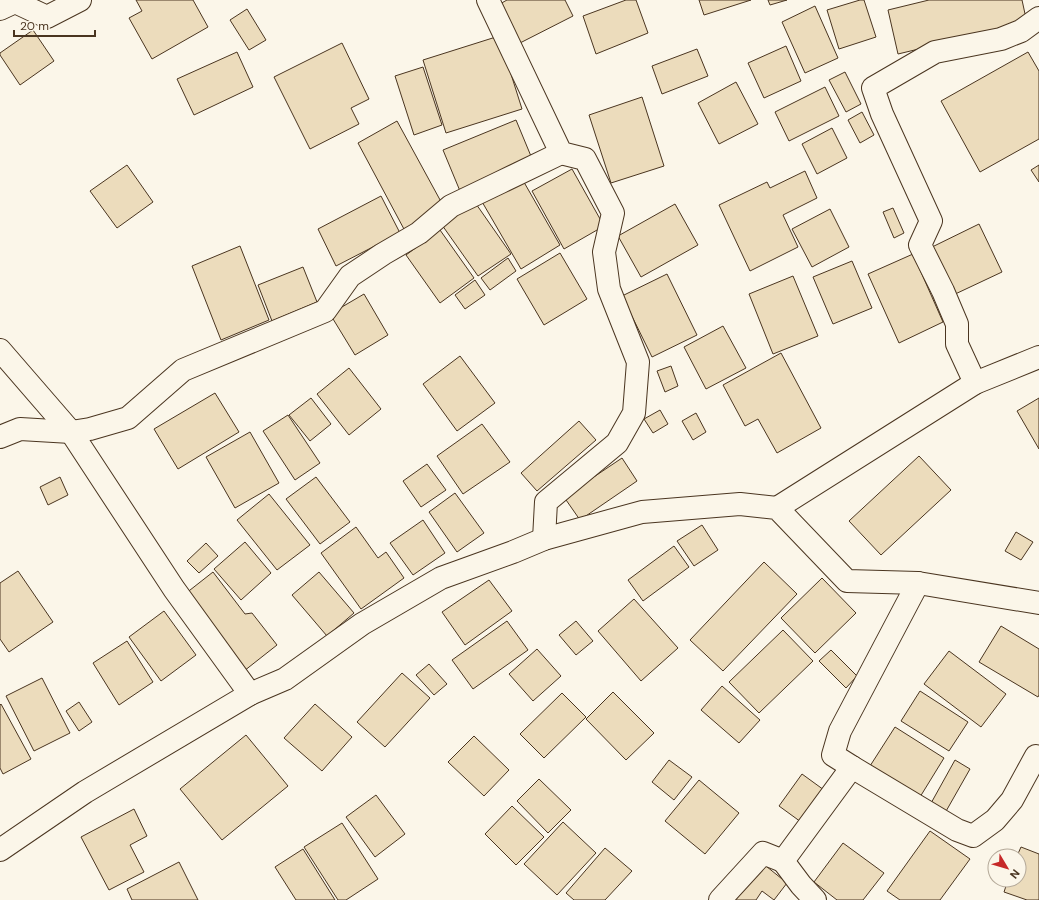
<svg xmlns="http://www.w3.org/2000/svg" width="1039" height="900" viewBox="0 0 1039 900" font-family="'DM Sans',sans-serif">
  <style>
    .building { fill: #ecdcbc; stroke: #4a3520 }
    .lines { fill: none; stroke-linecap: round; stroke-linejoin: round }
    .street-casing { stroke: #4a3520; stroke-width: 24 }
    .street { stroke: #fbf6e9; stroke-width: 22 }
  </style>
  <rect width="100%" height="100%" fill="#fbf6e9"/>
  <!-- building -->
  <g class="building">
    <polygon points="136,0 193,0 208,27 152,59 129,18 142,11"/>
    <polygon points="507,0 565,0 573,16 518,44 498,5"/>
    <polygon points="626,0 636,0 648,33 596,54 583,16"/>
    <polygon points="699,0 751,0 704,15"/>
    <polygon points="768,0 787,0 770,5"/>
    <polygon points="860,0 864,0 876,37 839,49 827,10"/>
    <polygon points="929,0 1022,0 1027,23 898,54 888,10"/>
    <polygon points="815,6 838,58 805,73 782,22"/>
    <polygon points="247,9 266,40 249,50 230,20"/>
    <polygon points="33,30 54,61 20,85 0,55 0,53"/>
    <polygon points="499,36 522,109 446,133 423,60"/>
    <polygon points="342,43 369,99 351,108 359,124 310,149 274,77"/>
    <polygon points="786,46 801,81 764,98 748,63"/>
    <polygon points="697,49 708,76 662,94 652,66"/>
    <polygon points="237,52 253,87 194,115 177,79"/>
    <polygon points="1028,52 1039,71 1039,139 980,172 941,101"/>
    <polygon points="423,67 442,125 414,135 395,76"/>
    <polygon points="845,72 861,104 846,112 829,80"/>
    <polygon points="736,82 758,124 719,144 698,103"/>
    <polygon points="825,87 839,116 789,141 775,112"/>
    <polygon points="642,97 664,166 611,183 589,115"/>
    <polygon points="862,112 874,135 860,143 848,120"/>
    <polygon points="516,120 533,161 460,191 443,150"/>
    <polygon points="397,121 445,209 405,231 358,143"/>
    <polygon points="832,128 847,158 817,174 802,144"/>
    <polygon points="127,165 153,202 117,228 90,191"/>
    <polygon points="1039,165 1039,182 1031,170"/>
    <polygon points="572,169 604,226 564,249 532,191"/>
    <polygon points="805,171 817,198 783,215 798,247 750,271 719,205 767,182 770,188"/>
    <polygon points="521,177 560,245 521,269 481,200"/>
    <polygon points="381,196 400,233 336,266 318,229"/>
    <polygon points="474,201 511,254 478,276 442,225"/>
    <polygon points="675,204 698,245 641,277 618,236"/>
    <polygon points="893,208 904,233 894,238 883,212"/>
    <polygon points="830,209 849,247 812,267 792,229"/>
    <polygon points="979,224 1002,272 951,296 928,249"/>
    <polygon points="440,230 474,278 440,303 406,255"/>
    <polygon points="240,246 269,320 221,340 192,266"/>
    <polygon points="560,253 587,299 544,325 517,279"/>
    <polygon points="913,254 943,322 899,343 868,274"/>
    <polygon points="508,258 516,271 490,290 481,278"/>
    <polygon points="852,261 872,308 833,324 813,277"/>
    <polygon points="303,267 317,302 272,321 258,285"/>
    <polygon points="667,274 697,335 652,357 622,296"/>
    <polygon points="793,276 818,336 773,354 749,294"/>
    <polygon points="475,280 485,295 465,309 455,295"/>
    <polygon points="364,294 388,335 355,355 330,314"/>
    <polygon points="723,326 746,368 706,389 684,347"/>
    <polygon points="781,353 821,428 777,453 758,419 745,426 723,385"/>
    <polygon points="460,356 495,403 457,431 423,384"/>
    <polygon points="671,366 678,386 665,392 657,371"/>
    <polygon points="349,368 381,409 349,435 317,394"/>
    <polygon points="215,393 239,432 178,469 154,429"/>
    <polygon points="311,398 331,424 310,441 289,415"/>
    <polygon points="1039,398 1039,449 1017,411"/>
    <polygon points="660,410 668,424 653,433 644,419"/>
    <polygon points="696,413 706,432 693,440 682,421"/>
    <polygon points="288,415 320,463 295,480 263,431"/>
    <polygon points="579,421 596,440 537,491 521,473"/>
    <polygon points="482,424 510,462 463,494 437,456"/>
    <polygon points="250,432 279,483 235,508 206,457"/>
    <polygon points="919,456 951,490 881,555 849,521"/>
    <polygon points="622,458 637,481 580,520 564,497"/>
    <polygon points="427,464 446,490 421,507 403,481"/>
    <polygon points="60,477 68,495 48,505 40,487"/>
    <polygon points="316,477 350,522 320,544 286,499"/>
    <polygon points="455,493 484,533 457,552 429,512"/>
    <polygon points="269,494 310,545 277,570 237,520"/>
    <polygon points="423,520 445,553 413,575 390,543"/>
    <polygon points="702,525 718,550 694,566 677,541"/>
    <polygon points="356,527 378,558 386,552 404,578 361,609 321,553"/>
    <polygon points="1016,532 1033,542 1021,560 1005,551"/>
    <polygon points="245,542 271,573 241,600 214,569"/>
    <polygon points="206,543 218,556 199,573 187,561"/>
    <polygon points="674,546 689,567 643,601 628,580"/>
    <polygon points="764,562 797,594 723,671 690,640"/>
    <polygon points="18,571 53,622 9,652 0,639 0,583"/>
    <polygon points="213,572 245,614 252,613 277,645 244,671 185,594"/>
    <polygon points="319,572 354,613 327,636 292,595"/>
    <polygon points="822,578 856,613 815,653 781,618"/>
    <polygon points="489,580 512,611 465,645 442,612"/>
    <polygon points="634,599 678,648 641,681 598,631"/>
    <polygon points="164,611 196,655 161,681 129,637"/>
    <polygon points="507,621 528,650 473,689 452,660"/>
    <polygon points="576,621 593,641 576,655 559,635"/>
    <polygon points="1001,626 1039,649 1039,695 1038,697 979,662"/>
    <polygon points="783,630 813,661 759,713 729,682"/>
    <polygon points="127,641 153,682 119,705 93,663"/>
    <polygon points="537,649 561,676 533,701 509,674"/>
    <polygon points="831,650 857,676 846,688 819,661"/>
    <polygon points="949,651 1006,694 981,727 924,684"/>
    <polygon points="429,664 447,684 434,695 416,675"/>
    <polygon points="402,673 430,698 385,747 357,722"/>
    <polygon points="42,678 70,733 34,751 6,696"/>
    <polygon points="722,686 760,720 739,743 701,710"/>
    <polygon points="920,691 968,722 949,751 901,721"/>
    <polygon points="613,692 654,733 626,760 586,719"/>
    <polygon points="562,693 586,717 544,758 520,734"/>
    <polygon points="79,702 92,722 79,731 66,711"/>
    <polygon points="1,704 31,759 3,774 0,768 0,705"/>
    <polygon points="315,704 352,737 322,771 284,738"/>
    <polygon points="895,727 944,758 920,797 870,766"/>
    <polygon points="246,735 288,786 222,840 180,789"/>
    <polygon points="474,736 509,770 484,796 448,762"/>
    <polygon points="669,760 692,777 674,800 652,782"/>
    <polygon points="955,760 970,769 945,813 930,805"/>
    <polygon points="802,774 824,790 801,822 779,806"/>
    <polygon points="539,779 571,810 548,833 517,801"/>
    <polygon points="699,780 739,813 705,854 665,821"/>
    <polygon points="376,795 405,834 375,857 346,817"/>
    <polygon points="512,806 544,837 516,865 485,834"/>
    <polygon points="134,809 147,836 130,845 144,872 109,890 81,837"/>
    <polygon points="563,822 596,853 557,895 524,864"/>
    <polygon points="342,823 378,879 346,900 338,900 304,847"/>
    <polygon points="930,831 970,859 940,900 900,900 887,891"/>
    <polygon points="843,843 884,873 863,900 837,900 814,882"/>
    <polygon points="1021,847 1039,854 1039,900 1027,900 1004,892 1008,880 1019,880 1019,856 1017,856"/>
    <polygon points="605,848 632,871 605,900 574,900 566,893"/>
    <polygon points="303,849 335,900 296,900 275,867"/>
    <polygon points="179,862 198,900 132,900 127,889"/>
    <polygon points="761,862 787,883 774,900 762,891 756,900 732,900"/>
  </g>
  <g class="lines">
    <defs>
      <g id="street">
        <polyline points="488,0 561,153 585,159 613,213 604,252 609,289 638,362 634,413 617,443 546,502 544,539"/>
        <polyline points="0,9 15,2 47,17 80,0"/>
        <polyline points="0,350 71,432 174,589 250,694"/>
        <polyline points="975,383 957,344 957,324 943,291 920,245 931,221 882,114 873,88 935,52 1001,39 1021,31 1039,18"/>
        <polyline points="0,437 20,429 71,432 90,429 128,418 183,370 325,311 350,276 383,254 419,233 451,206 501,182 561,153"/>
        <polyline points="777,508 975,383 1039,357"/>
        <polyline points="852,767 957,830 973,836 995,820 1012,800 1036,756 1039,757"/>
        <polyline points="0,850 85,792 250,694 285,679 362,624 441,578 513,552 544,539 642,512 740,504 777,508 847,581 918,583 1039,603"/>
        <polyline points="720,900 763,853 783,861"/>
        <polyline points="815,900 801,885 783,861 852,767 833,755 840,731 918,583"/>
      </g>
    </defs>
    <!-- street casing -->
    <use href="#street" class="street-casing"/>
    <!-- street -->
    <use href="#street" class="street"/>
  </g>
  <!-- north arrow -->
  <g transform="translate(1007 868) rotate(128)"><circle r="19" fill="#fbf6e9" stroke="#b4a999"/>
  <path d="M0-3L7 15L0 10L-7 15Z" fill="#c62828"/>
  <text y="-6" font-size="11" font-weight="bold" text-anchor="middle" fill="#4a3520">N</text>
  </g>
  <!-- scale -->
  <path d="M14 30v6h81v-6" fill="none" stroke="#4a3520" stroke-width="2"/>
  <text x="20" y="30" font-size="12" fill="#4a3520" stroke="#fbf6e9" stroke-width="3" paint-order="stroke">20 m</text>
</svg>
